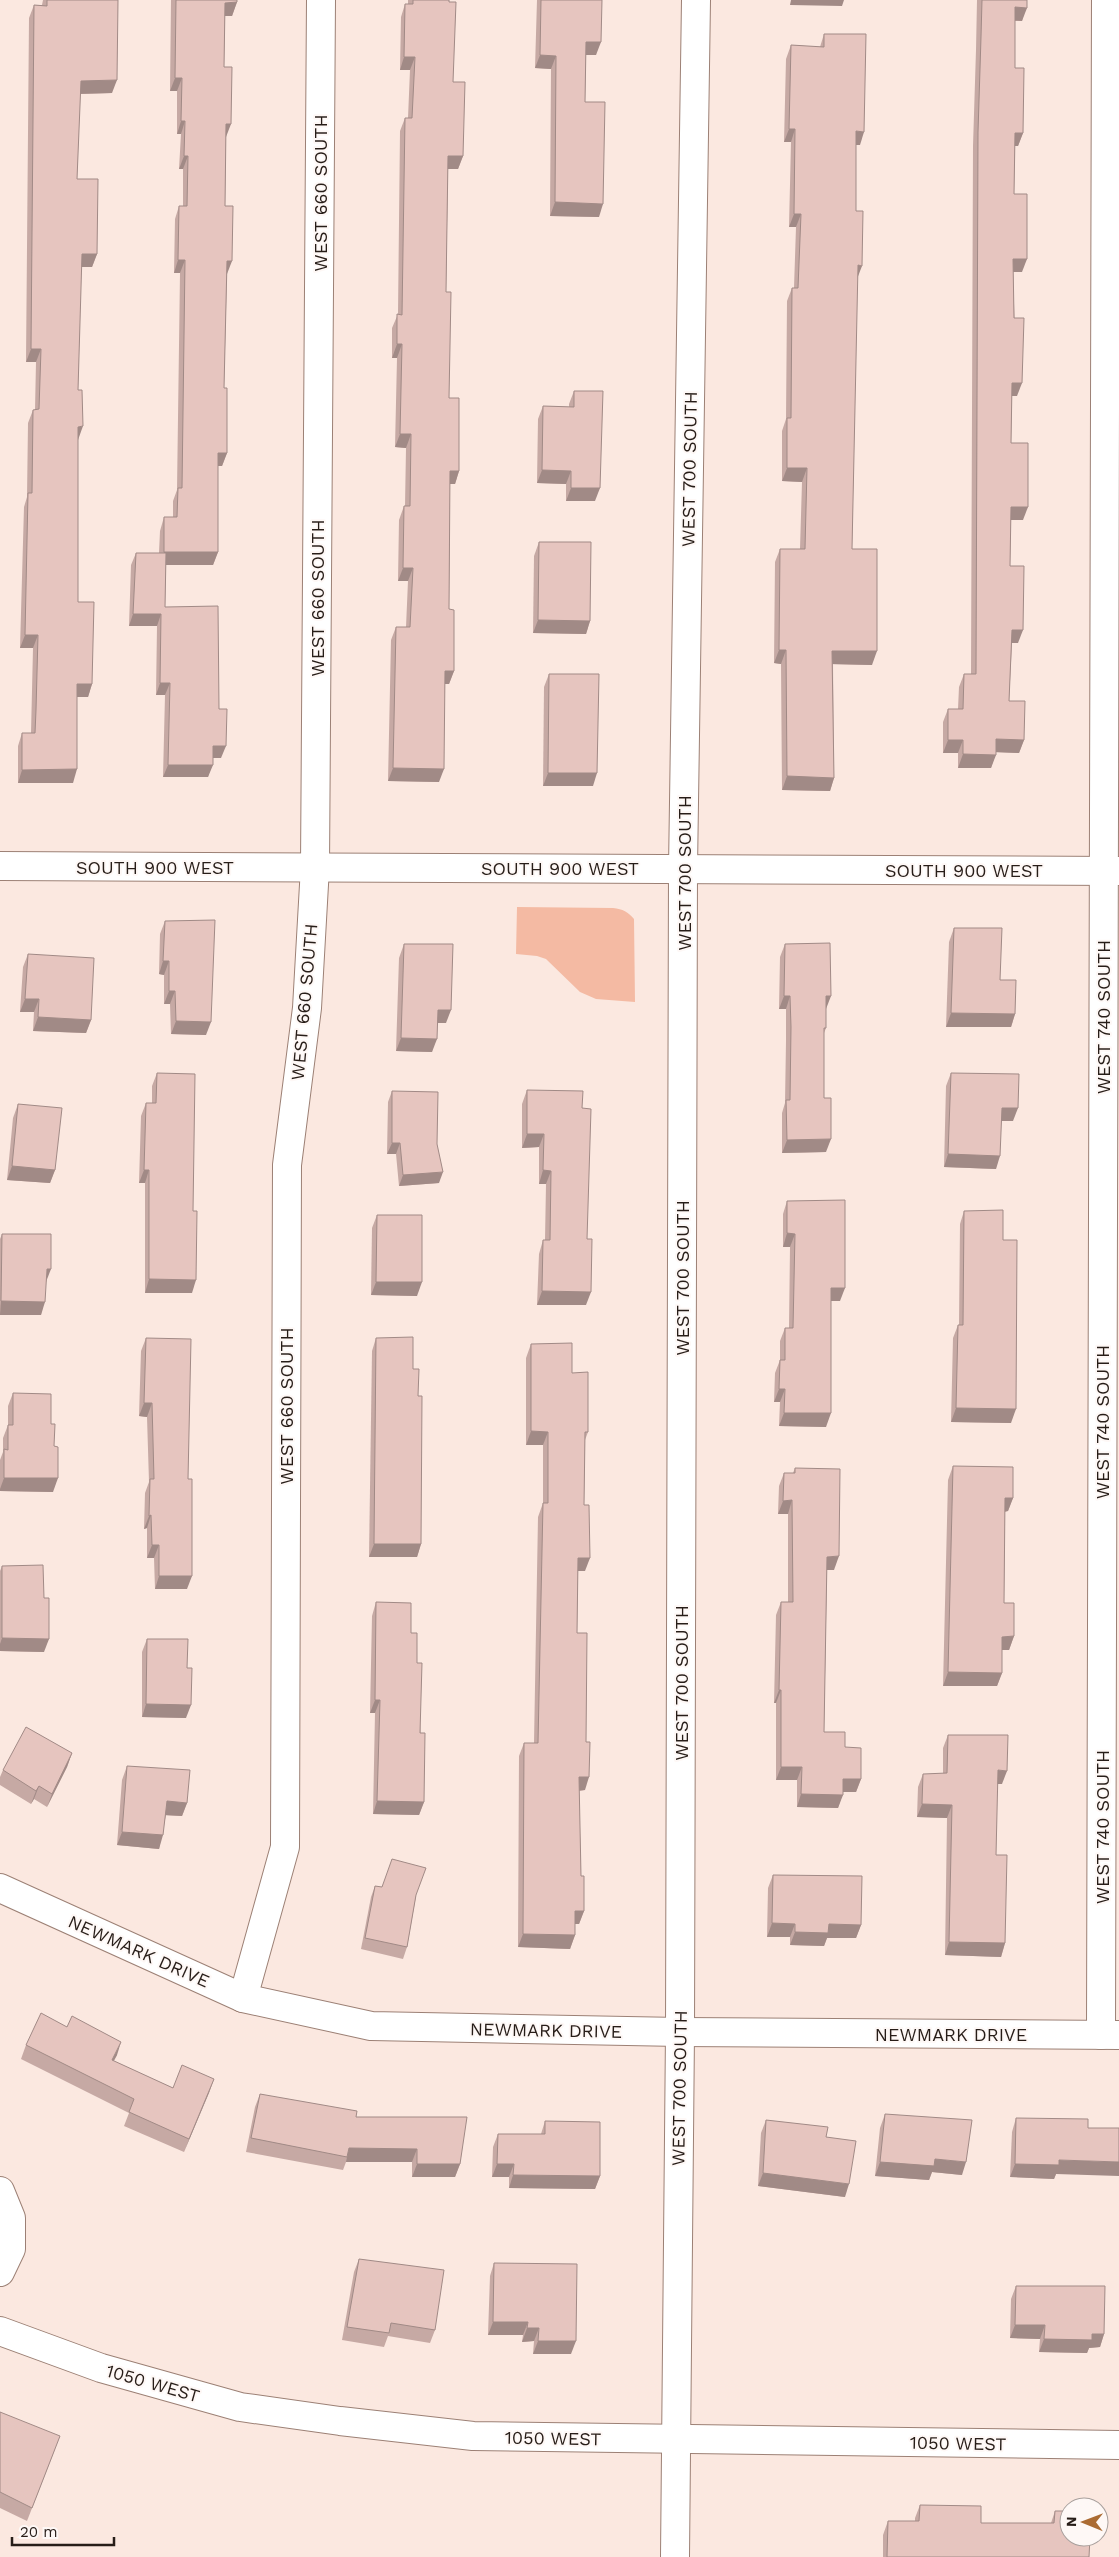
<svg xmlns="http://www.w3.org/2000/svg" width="1119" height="2557" viewBox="0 0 1119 2557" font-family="'Work Sans',sans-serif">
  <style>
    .green { fill: #f4baa3 }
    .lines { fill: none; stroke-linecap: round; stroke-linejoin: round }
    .street-casing { stroke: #9c8075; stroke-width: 30 }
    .secondary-casing { stroke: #9c8075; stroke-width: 30 }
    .street { stroke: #fff; stroke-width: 28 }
    .secondary { stroke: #fff; stroke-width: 28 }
    .wall { fill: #c6a9a4 }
    .shaded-wall { fill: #a18a86 }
    .building { fill: #e6c5bf; stroke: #a18a86 }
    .labels { text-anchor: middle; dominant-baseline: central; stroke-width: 4; stroke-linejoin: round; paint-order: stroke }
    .street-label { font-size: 18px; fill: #271d18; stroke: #fef8f6 }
  </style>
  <rect width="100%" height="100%" fill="#fbe8e0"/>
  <!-- green -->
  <path class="green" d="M517,907L613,908C623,909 628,912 634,919L635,1002L596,999L580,992L546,959L537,956L516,954Z"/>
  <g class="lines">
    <defs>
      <g id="street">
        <polyline points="0,866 1119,871"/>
        <polyline points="0,1888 243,1998 371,2026 680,2032 1119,2035"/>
        <polyline points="243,1998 285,1847 287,1165 307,1008 315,867 321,0"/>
        <polyline points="1101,2035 1106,0"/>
        <polyline points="0,2191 11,2218 11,2249 0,2272"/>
        <polyline points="0,2331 101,2368 240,2407 340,2421 473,2436 1119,2445"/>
      </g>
      <polyline id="secondary" points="675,2557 680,2032 683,869 696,0"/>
    </defs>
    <!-- street casing -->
    <use href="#street" class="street-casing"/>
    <!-- secondary casing -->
    <use href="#secondary" class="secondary-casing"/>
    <!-- street -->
    <use href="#street" class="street"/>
    <!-- secondary -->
    <use href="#secondary" class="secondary"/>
  </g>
  <!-- wall -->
  <g class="wall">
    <polygon points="43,0 118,0 112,93 80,94 77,179 97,254 92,267 81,267 78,390 78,602 92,684 88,697 77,697 73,783 18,783 18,746 22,733 31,733 33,648 20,648 24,507 27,497 28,423 33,410 35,410 36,362 26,362 29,18 34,5 42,5"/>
    <polygon points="171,0 237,0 237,2 232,16 225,16 224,67 226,137 225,206 227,274 224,388 227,453 222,466 218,466 218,552 213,565 166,565 165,607 219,709 221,758 213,758 208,777 163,777 165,695 156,695 157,626 129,626 131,565 136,553 159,553 160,531 164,517 173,517 173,501 177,490 180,273 174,273 175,219 179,206 183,206 183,169 179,169 181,134 177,134 177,91 170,91"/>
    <polygon points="408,0 449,0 453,82 463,156 458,169 448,169 446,292 449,398 459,471 455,484 450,484 449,609 454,671 449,684 445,684 439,782 388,781 391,640 396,627 406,627 408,581 398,581 399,520 404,506 405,506 406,448 395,447 397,358 392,358 392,328 398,314 400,131 405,118 408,118 410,70 400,70 401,17 405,4 408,4"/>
    <polygon points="537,0 602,0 596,55 586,55 585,102 599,217 550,216 551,69 535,68"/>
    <polygon points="977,0 1027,0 1022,21 1015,21 1015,68 1023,133 1018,146 1015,146 1014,194 1022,272 1013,272 1017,396 1012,396 1011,443 1023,520 1011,520 1010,566 1018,643 1012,643 1009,701 1024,740 1019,753 996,752 991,768 958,768 958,753 943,753 943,722 948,709 958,709 959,687 964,674 971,674 973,146 976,50"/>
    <polygon points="824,34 860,145 856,145 856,211 857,279 852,549 872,665 833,664 834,778 830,791 782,790 781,664 774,663 775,562 780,549 800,549 802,482 782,481 782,431 786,419 787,301 792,288 794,288 796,227 789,227 791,142 784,142 786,59 791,45 820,47"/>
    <polygon points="574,391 595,501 566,501 566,484 537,483 538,419 543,406 569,407 569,404"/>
    <polygon points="539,542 590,621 586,634 533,633 534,556"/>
    <polygon points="549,674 593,786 543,786 544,687"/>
    <polygon points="165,921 206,1035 171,1034 170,1004 164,1004 164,975 159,974 160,934"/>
    <polygon points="954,928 1015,1014 1011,1027 946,1027 949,942"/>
    <polygon points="404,944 446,1023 437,1023 432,1052 396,1051 399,958"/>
    <polygon points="785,944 826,1008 826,1028 824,1033 824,1098 826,1152 782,1153 782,1113 785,1103 786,1041 786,1009 779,1009 780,957"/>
    <polygon points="28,954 91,1020 86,1033 33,1031 34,1012 20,1012 23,967"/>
    <polygon points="157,1073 192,1293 145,1293 145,1183 139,1183 141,1116 146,1103 152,1103 152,1086"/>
    <polygon points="951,1073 1013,1121 1001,1121 996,1169 944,1167 946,1086"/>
    <polygon points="527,1090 582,1108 587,1239 586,1305 537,1305 539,1254 543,1240 545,1240 546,1184 539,1184 539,1147 522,1148 522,1104"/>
    <polygon points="392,1091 437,1144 439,1183 399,1186 396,1154 387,1154 388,1102"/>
    <polygon points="18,1104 55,1170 50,1183 7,1180 13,1118"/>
    <polygon points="787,1201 840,1301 831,1301 826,1427 779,1426 780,1402 774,1402 775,1373 780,1360 780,1341 785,1328 789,1328 790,1247 783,1247 783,1214"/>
    <polygon points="964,1211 1003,1240 1011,1423 951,1422 953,1338 958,1325 959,1325 960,1224"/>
    <polygon points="377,1215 417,1296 371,1295 372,1228"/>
    <polygon points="2,1234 46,1281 41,1315 0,1315 0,1239"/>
    <polygon points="146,1338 188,1479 187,1589 155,1589 154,1558 147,1558 147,1528 144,1529 145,1493 149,1482 147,1417 139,1416 141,1351"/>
    <polygon points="376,1338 418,1396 421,1544 417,1557 369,1557 372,1351"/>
    <polygon points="531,1344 572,1373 588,1432 585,1440 584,1505 585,1571 578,1571 577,1633 585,1790 579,1791 581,1876 584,1911 579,1924 575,1924 575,1935 570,1949 518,1947 519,1756 524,1743 534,1743 538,1517 543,1503 543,1445 526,1445 526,1358"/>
    <polygon points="13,1393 51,1424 53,1492 0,1491 0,1460 3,1452 3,1438 8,1425 8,1406"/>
    <polygon points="953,1466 1013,1498 1008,1511 1005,1512 1004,1603 1014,1636 1009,1650 1002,1650 1002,1673 997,1686 943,1686 948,1480"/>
    <polygon points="795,1468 834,1570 827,1570 824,1732 845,1747 861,1779 856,1792 843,1792 838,1808 797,1807 797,1780 776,1780 776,1703 774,1703 776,1615 781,1602 788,1602 788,1514 778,1514 779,1486 784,1473 793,1473"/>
    <polygon points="2,1566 44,1598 44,1652 0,1651 0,1571"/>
    <polygon points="376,1602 411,1633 417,1663 424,1802 419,1815 373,1814 375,1713 370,1713 372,1616"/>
    <polygon points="147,1639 186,1718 142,1717 142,1652"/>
    <polygon points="948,1735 1002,1784 997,1784 996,1855 1005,1943 1001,1957 945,1955 947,1818 917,1817 918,1787 923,1774 943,1774 943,1748"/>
    <polygon points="72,1753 67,1767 47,1807 34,1799 31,1804 0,1785 0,1777 3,1770"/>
    <polygon points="127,1766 187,1803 182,1816 166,1815 159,1849 117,1845 122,1780"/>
    <polygon points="773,1875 861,1925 856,1938 827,1938 824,1946 790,1945 790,1937 767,1937 768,1888"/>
    <polygon points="375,1886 416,1896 407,1947 403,1959 361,1949 371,1897"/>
    <polygon points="26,2045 117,2055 113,2061 173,2088 214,2079 184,2152 124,2126 129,2113 21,2059"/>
    <polygon points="260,2094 356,2117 460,2164 455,2177 412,2177 412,2162 346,2162 343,2170 246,2152 255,2107"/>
    <polygon points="885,2114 962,2175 932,2172 929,2180 875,2176 880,2128"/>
    <polygon points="1016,2118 1056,2174 1054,2179 1010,2177 1012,2132"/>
    <polygon points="766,2120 826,2137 845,2197 758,2186 761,2133"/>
    <polygon points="545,2121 600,2176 595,2189 509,2188 509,2177 492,2177 493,2147 498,2134 541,2134"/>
    <polygon points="359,2259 435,2330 430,2343 388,2336 384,2347 342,2340 354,2272"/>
    <polygon points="494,2263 571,2354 533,2354 534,2341 522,2342 523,2335 488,2335 490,2276"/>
    <polygon points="1016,2286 1104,2334 1100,2347 1089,2348 1087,2353 1039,2352 1040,2339 1010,2338 1011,2299"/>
    <polygon points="0,2412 55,2449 27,2521 0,2508"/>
    <polygon points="920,2505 981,2523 1051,2523 1055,2511 1089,2557 883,2557 883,2535 888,2521 915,2521 915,2518"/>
  </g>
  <!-- shaded-wall -->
  <g class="shaded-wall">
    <polygon points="791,0 844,0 842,6 790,5"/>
    <polygon points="237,2 232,16 220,16 225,3"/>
    <polygon points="1015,7 1027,8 1022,21 1010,20"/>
    <polygon points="586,42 601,42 596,55 582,55"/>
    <polygon points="540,55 556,56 551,69 535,68"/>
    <polygon points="404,57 415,57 410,70 400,70"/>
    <polygon points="175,78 182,78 177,91 170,91"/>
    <polygon points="117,80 112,93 76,94 81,81"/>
    <polygon points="181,121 185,121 181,134 177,134"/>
    <polygon points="226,124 231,124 226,137 221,137"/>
    <polygon points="789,129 795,129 791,142 784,142"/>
    <polygon points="856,131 864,132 860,145 851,145"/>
    <polygon points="1015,133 1023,133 1018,146 1011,146"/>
    <polygon points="184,156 188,156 183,169 179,169"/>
    <polygon points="448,156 463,156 458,169 443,169"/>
    <polygon points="555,202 603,204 599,217 550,216"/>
    <polygon points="794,214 801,214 796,227 789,227"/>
    <polygon points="82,254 97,254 92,267 77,267"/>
    <polygon points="1013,259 1027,259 1022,272 1008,272"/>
    <polygon points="178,260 185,260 180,273 174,273"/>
    <polygon points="227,261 232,261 227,274 223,274"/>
    <polygon points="858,265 862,266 857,279"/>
    <polygon points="397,344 402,344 397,358 392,358"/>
    <polygon points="31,349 41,349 36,362 26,362"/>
    <polygon points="1012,383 1022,383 1017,396 1007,396"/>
    <polygon points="83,426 78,440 78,427"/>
    <polygon points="400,434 411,434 406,448 395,447"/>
    <polygon points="218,453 227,453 222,466 214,466"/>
    <polygon points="787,468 807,468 802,482 782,481"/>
    <polygon points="542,470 571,471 566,484 537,483"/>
    <polygon points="450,471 459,471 455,484 445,484"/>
    <polygon points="571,488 600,488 595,501 566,501"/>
    <polygon points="1011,507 1028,507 1023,520 1006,520"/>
    <polygon points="164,552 218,552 213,565 159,565"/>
    <polygon points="403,568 413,568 408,581 398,581"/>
    <polygon points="133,614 161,614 157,626 129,626"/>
    <polygon points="538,620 590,621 586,634 533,633"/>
    <polygon points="1012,630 1023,630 1018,643 1007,643"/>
    <polygon points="25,635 38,635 33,648 20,648"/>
    <polygon points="779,650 786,650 781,664 774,663"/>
    <polygon points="832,651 877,651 872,665 828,664"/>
    <polygon points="445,671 454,671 449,684 440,684"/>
    <polygon points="160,683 170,683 165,695 156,695"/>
    <polygon points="77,684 92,684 88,697 72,697"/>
    <polygon points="996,739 1024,740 1019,753 992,752"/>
    <polygon points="948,740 963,740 958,753 943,753"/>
    <polygon points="213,746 226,746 221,758 209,758"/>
    <polygon points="963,754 996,755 991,768 958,768"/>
    <polygon points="168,765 213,765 208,777 163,777"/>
    <polygon points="393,768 444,769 439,782 388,781"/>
    <polygon points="77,769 73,783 18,783 22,770"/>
    <polygon points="548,773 597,773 593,786 543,786"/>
    <polygon points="787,776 834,778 830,791 782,790"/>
    <polygon points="163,961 169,961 164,975 159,974"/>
    <polygon points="169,991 175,991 170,1004 164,1004"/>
    <polygon points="784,996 790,996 786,1009 779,1009"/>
    <polygon points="826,996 831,996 826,1009"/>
    <polygon points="25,999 39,999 34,1012 20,1012"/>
    <polygon points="438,1010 451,1010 446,1023 433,1023"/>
    <polygon points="951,1013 1015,1014 1011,1027 946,1027"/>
    <polygon points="38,1017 91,1020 86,1033 33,1031"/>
    <polygon points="176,1021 211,1022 206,1035 171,1034"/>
    <polygon points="401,1038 437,1039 432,1052 396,1051"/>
    <polygon points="1002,1108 1018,1108 1013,1121 997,1121"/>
    <polygon points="527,1134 544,1134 539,1147 522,1148"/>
    <polygon points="831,1139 826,1152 782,1153 787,1140"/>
    <polygon points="392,1143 400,1143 396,1154 387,1154"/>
    <polygon points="948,1154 1000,1156 996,1169 944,1167"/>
    <polygon points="12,1166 55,1170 50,1183 7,1180"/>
    <polygon points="144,1170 149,1170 145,1183 139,1183"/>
    <polygon points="543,1170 551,1171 546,1184 539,1184"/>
    <polygon points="443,1172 439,1183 399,1186 403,1175"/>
    <polygon points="787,1233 795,1234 790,1247 783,1247"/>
    <polygon points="47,1269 51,1269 46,1282"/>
    <polygon points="149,1279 196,1280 192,1293 145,1293"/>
    <polygon points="376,1282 422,1282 417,1296 371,1295"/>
    <polygon points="831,1288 845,1288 840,1301 826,1301"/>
    <polygon points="542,1291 591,1292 586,1305 537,1305"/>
    <polygon points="1,1301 45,1302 41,1315 0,1315"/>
    <polygon points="779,1389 785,1389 780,1402 774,1402"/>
    <polygon points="144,1403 152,1403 147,1417 139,1416"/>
    <polygon points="956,1408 1016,1409 1011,1423 951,1422"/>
    <polygon points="784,1413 831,1413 826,1427 779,1426"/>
    <polygon points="531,1431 548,1432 543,1445 526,1445"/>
    <polygon points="4,1478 58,1478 53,1492 0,1491 0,1489"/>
    <polygon points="1005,1498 1013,1498 1008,1511 1000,1512"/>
    <polygon points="792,1500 788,1514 778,1514 783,1501"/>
    <polygon points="151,1515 147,1528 144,1529 149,1516"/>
    <polygon points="374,1544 421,1544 417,1557 369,1557"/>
    <polygon points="152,1545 159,1545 154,1558 147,1558"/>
    <polygon points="839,1556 834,1570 822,1570 827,1557"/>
    <polygon points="578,1558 590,1558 585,1571 573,1571"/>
    <polygon points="159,1576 192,1576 187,1589 155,1589"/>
    <polygon points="1014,1636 1009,1650 997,1650 1002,1637"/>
    <polygon points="2,1638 49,1639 44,1652 0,1651 0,1644"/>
    <polygon points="948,1672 1002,1673 997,1686 943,1686"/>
    <polygon points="779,1690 781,1690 776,1703 774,1703"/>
    <polygon points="375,1700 380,1700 375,1713 370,1713"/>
    <polygon points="146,1704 191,1705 186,1718 142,1717"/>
    <polygon points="72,1753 67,1767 47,1807 52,1794"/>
    <polygon points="781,1767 802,1767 797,1780 776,1780"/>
    <polygon points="998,1770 1007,1771 1002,1784 993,1784"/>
    <polygon points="579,1777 589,1777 585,1790 574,1791"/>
    <polygon points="843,1779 861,1779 856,1792 838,1792"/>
    <polygon points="39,1786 34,1799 31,1804 36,1791"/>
    <polygon points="801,1794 843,1795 838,1808 797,1807"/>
    <polygon points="167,1801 187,1803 182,1816 162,1815"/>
    <polygon points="377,1801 424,1802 419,1815 373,1814"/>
    <polygon points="922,1804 952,1805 947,1818 917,1817"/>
    <polygon points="122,1832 163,1835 159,1849 117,1845"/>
    <polygon points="575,1911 584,1911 579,1924 570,1924"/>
    <polygon points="772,1923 795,1924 790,1937 767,1937"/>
    <polygon points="829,1924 861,1925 856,1938 827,1938 824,1946 790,1945 795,1932"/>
    <polygon points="523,1934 575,1935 570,1949 518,1947"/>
    <polygon points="949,1942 1005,1943 1001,1957 945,1955"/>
    <polygon points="121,2042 117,2055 107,2074 112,2060"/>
    <polygon points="214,2079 209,2093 184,2152 189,2139"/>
    <polygon points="349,2148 417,2149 412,2162 346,2162"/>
    <polygon points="935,2159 966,2162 962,2175 932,2172 929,2180 875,2176 880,2162"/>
    <polygon points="1059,2160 1119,2162 1119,2176 1056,2174 1054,2179 1010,2177 1015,2164"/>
    <polygon points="417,2164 460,2164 455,2177 412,2177"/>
    <polygon points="497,2164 514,2164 509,2177 492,2177"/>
    <polygon points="763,2173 849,2184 845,2197 758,2186"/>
    <polygon points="513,2175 600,2176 595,2189 509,2188"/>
    <polygon points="493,2322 528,2322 523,2335 488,2335"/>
    <polygon points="1015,2325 1045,2325 1040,2339 1010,2338"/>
    <polygon points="527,2328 539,2328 534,2341 522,2342"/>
    <polygon points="1092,2334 1104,2334 1100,2347 1089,2348 1087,2353 1039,2352 1044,2339"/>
    <polygon points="538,2341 576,2341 571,2354 533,2354"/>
  </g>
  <!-- building -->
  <g class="building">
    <polygon points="47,0 118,0 117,80 81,81 77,179 98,179 97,254 82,254 78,390 82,390 83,426 78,427 78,602 94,602 92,684 77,684 77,769 22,770 22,733 35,733 36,710 38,635 25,635 28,493 32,493 33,410 39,409 41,349 31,349 34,5 47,6"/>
    <polygon points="176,0 237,0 237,2 225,3 224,67 232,67 231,124 226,124 225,206 233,206 232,261 227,261 224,388 227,388 227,453 218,453 218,552 164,552 164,517 177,517 178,488 182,488 185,260 178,260 179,206 187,206 188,156 184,156 185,121 181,121 182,78 175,78"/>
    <polygon points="413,0 449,0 449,2 456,2 453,82 465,82 463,156 448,156 446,292 451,292 449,398 459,398 459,471 450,471 449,609 454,610 454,671 445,671 444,769 393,768 396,627 410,627 413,568 403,568 404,506 410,506 411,434 400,434 402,344 397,344 397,314 402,315 405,118 412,118 415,57 404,57 405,4 413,4"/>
    <polygon points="541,0 602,0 601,42 586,42 585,102 605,102 603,204 555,202 556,56 540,55"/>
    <polygon points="982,0 1027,0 1027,8 1015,7 1015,68 1024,68 1023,133 1015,133 1014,194 1027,194 1027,259 1013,259 1014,318 1024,318 1022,383 1012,383 1011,443 1028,443 1028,507 1011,507 1010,566 1024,566 1023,630 1012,630 1009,701 1025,701 1024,740 996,739 996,755 963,754 963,740 948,740 948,709 963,709 964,674 976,674 978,132 981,37"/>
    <polygon points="824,34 866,34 864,132 856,131 856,211 863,211 862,266 858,265 852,549 877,549 877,651 832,651 834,778 787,776 786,650 779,650 780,549 805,549 807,468 787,468 787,418 791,418 792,288 798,288 801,214 794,214 795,129 789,129 791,45 824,47"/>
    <polygon points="574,391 603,391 600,488 571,488 571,471 542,470 543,406 574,407"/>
    <polygon points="539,542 591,542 590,621 538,620"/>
    <polygon points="136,553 166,553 165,607 218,606 219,709 227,709 226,746 213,746 213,765 168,765 170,683 160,683 161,614 133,614"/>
    <polygon points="549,674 599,674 597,773 548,773"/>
    <polygon points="215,920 211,1022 176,1021 175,991 169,991 169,961 163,961 165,921"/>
    <polygon points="954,928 1002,928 1000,980 1016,980 1015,1014 951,1013"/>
    <polygon points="830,943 831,996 826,996 826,1028 824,1028 824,1098 831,1098 831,1139 787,1140 786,1100 790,1100 791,1027 790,996 784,996 785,944"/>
    <polygon points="404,944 453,944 451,1010 438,1010 437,1039 401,1038"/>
    <polygon points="28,954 94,958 91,1020 38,1017 39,999 25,999"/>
    <polygon points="157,1073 195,1074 193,1211 197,1211 196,1280 149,1279 149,1170 144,1170 146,1103 156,1103"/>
    <polygon points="951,1073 1019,1074 1018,1108 1002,1108 1000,1156 948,1154"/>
    <polygon points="527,1090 583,1091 582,1108 591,1109 587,1239 592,1239 591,1292 542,1291 543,1240 550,1240 551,1171 543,1170 544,1134 527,1134"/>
    <polygon points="392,1091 438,1092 437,1144 443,1172 403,1175 400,1143 392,1143"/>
    <polygon points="18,1104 62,1108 55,1170 12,1166"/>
    <polygon points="845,1200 845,1288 831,1288 831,1413 784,1413 785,1389 779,1389 780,1360 785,1360 785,1328 793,1328 795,1234 787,1233 787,1201"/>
    <polygon points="1003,1210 1003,1240 1017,1240 1016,1409 956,1408 958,1325 963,1325 964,1211"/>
    <polygon points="377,1215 422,1215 422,1282 376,1282"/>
    <polygon points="2,1234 51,1234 51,1269 47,1269 45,1302 1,1301"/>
    <polygon points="413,1337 413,1369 419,1369 418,1396 422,1396 421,1544 374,1544 376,1338"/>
    <polygon points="146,1338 191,1339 188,1479 192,1479 192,1576 159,1576 159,1545 152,1545 151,1515 149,1516 150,1479 154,1479 152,1403 144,1403"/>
    <polygon points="572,1343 572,1373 588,1372 588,1432 585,1432 584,1505 589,1505 590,1558 578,1558 577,1633 587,1633 586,1742 590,1742 589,1777 579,1777 581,1876 584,1876 584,1911 575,1911 575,1935 523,1934 524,1743 538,1743 543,1503 548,1503 548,1432 531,1431 531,1344"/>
    <polygon points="13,1393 51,1394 51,1424 55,1424 54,1446 58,1447 58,1478 4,1478 4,1449 8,1450 8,1425 13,1425"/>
    <polygon points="953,1466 1013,1467 1013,1498 1005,1498 1004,1603 1014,1603 1014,1636 1002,1637 1002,1673 948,1672"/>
    <polygon points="795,1468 840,1469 839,1556 827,1557 824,1732 845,1732 845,1747 861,1748 861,1779 843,1779 843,1795 801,1794 802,1767 781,1767 781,1690 779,1690 781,1602 793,1602 792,1500 783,1501 784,1473 795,1473"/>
    <polygon points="43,1565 44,1598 49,1598 49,1639 2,1638 2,1566"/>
    <polygon points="376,1602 411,1603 411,1633 417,1633 417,1663 422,1663 420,1733 425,1733 424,1802 377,1801 380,1700 375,1700"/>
    <polygon points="147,1639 188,1639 187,1668 192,1668 191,1705 146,1704"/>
    <polygon points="26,1727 72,1753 52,1794 39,1786 36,1791 3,1770"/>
    <polygon points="948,1735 1008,1735 1007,1771 998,1770 996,1855 1007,1855 1005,1943 949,1942 952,1805 922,1804 923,1774 947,1773"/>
    <polygon points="127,1766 190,1770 187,1803 167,1801 163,1835 122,1832"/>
    <polygon points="392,1859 426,1868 416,1895 407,1947 365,1938 375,1886 382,1887"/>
    <polygon points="773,1875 862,1876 861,1925 829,1924 828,1933 795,1932 795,1924 772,1923"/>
    <polygon points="41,2013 67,2027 72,2016 121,2042 112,2060 173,2088 182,2065 214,2079 189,2139 129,2112 134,2099 26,2045"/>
    <polygon points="260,2094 357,2111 356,2117 467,2117 460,2164 417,2164 417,2149 349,2148 347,2157 251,2138"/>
    <polygon points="885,2114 972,2120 966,2162 935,2159 934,2166 880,2162"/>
    <polygon points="1016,2118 1088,2119 1088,2128 1119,2128 1119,2162 1059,2160 1059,2165 1015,2164"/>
    <polygon points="766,2120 828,2127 826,2137 856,2141 849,2184 763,2173"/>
    <polygon points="545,2121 600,2122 600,2176 513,2175 514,2164 497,2164 498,2134 545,2134"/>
    <polygon points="359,2259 444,2270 435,2330 391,2323 389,2333 347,2327"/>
    <polygon points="494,2263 577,2264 576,2341 538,2341 539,2328 527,2328 528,2322 493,2322"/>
    <polygon points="1016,2286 1105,2286 1104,2334 1092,2334 1092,2340 1044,2339 1045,2325 1015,2325"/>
    <polygon points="0,2412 60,2436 32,2508 0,2492"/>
    <polygon points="920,2505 981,2506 981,2523 1054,2523 1055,2511 1069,2511 1069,2537 1090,2537 1089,2557 887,2557 888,2521 919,2521"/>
  </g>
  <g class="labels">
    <!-- street labels -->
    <g class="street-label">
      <text transform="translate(320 193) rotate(-90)">WEST 660 SOUTH</text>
      <text transform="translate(689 469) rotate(-89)">WEST 700 SOUTH</text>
      <text transform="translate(317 598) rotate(-90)">WEST 660 SOUTH</text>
      <text x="155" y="867">SOUTH 900 WEST</text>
      <text x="560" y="868">SOUTH 900 WEST</text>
      <text x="964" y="870">SOUTH 900 WEST</text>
      <text transform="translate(684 873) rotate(-90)">WEST 700 SOUTH</text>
      <text transform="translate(304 1002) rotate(-85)">WEST 660 SOUTH</text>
      <text transform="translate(1103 1017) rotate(-90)">WEST 740 SOUTH</text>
      <text transform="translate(682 1278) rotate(-90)">WEST 700 SOUTH</text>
      <text transform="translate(286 1406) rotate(-90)">WEST 660 SOUTH</text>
      <text transform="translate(1102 1422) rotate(-90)">WEST 740 SOUTH</text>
      <text transform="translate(681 1683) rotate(-90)">WEST 700 SOUTH</text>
      <text transform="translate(1102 1827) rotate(-90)">WEST 740 SOUTH</text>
      <text transform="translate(139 1951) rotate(24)">NEWMARK DRIVE</text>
      <text transform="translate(546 2030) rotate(1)">NEWMARK DRIVE</text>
      <text x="951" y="2034">NEWMARK DRIVE</text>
      <text transform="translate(679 2088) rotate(-89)">WEST 700 SOUTH</text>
      <text transform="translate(153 2383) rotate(16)">1050 WEST</text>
      <text transform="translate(553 2438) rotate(1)">1050 WEST</text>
      <text transform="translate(958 2443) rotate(1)">1050 WEST</text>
    </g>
  </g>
  <!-- north arrow -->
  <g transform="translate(1084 2522) rotate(271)"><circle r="24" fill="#fef8f6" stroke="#a8a09d"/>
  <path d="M0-4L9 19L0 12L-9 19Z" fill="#ab6b32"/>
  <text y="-8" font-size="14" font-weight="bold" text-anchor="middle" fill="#271d18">N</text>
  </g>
  <!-- scale -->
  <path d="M12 2537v8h102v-8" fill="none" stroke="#271d18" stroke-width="2.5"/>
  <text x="20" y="2537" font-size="15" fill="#271d18" stroke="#fef8f6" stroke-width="4" paint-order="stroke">20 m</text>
</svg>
